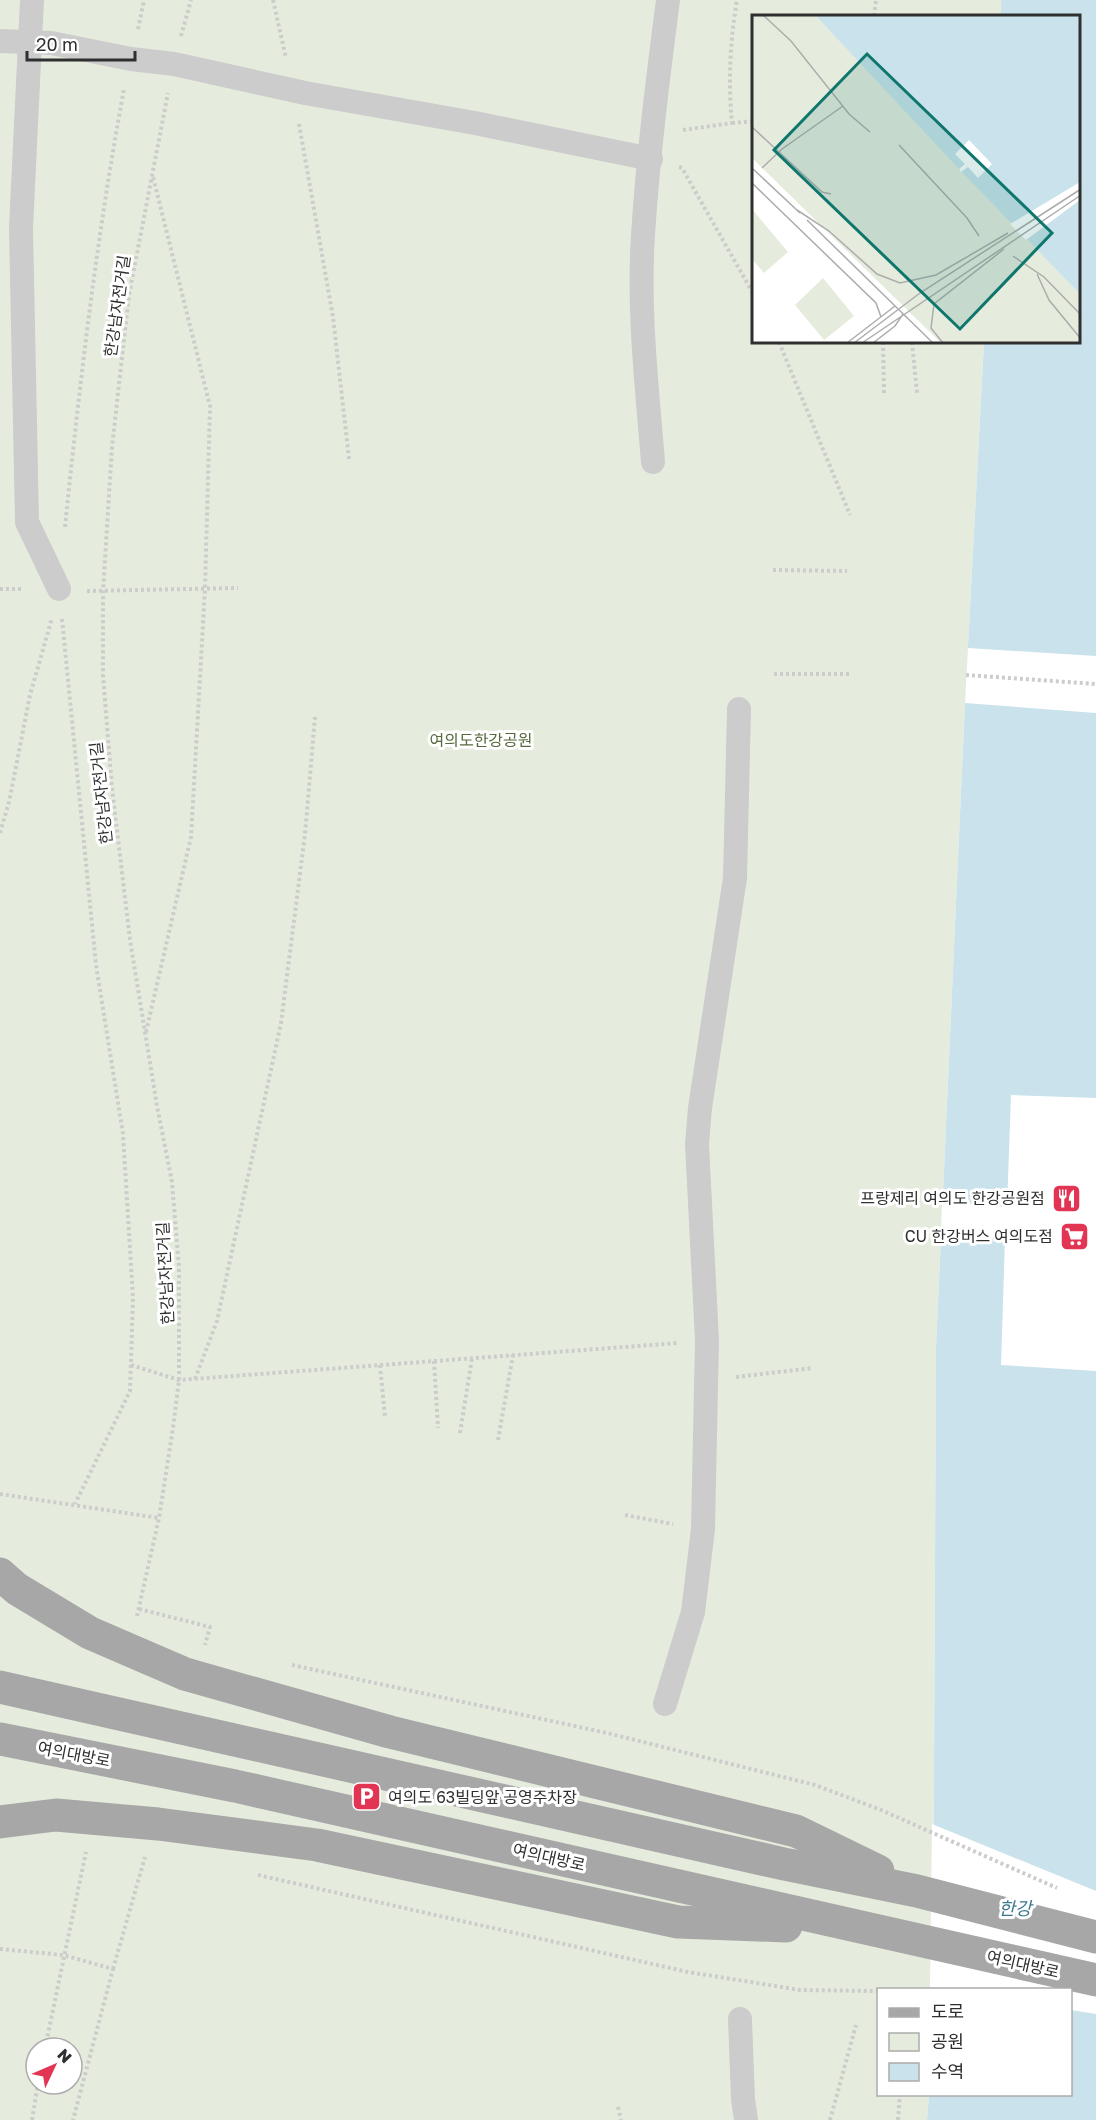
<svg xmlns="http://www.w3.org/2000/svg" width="1096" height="2120" viewBox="0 0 1096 2120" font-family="'Golos Text','Noto Sans KR',sans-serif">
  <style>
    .green { fill: #e6ecdd; fill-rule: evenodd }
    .water { fill: #c9e2eb }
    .pier { fill: #fff }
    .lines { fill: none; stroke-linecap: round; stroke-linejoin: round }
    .path { stroke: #ccc; stroke-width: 4; stroke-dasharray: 3 3; stroke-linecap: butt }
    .pedestrian { stroke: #ccc; stroke-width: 24 }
    .primary { stroke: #a7a7a7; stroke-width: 33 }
    .labels { text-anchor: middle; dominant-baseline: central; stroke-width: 6; stroke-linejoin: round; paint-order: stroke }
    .street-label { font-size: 16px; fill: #2f2f2f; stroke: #fff }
    .park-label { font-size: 16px; fill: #566a3d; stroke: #fff }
    .poi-label { font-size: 16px; fill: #2f2f2f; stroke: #fff; text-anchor: end }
    .water-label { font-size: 18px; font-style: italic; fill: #3e7890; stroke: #fff }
    .inset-river { fill: none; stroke: #c9e2eb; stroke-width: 3 }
    .inset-road { fill: none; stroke: #acacac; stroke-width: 1.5 }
    .view { fill: #0f766e; fill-opacity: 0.15; stroke: #0f766e; stroke-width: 3 }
    .inset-edge { fill: none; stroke: #2f2f2f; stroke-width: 3 }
  </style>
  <rect width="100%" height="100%" fill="#fff"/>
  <!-- green -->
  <path class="green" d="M0,0H1001V16H754V342H984L965,703L936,1348L933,1989L878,1990V2094L929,2095L927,2120H0ZM36,2048H72V2084H36Z"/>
  <!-- water -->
  <polygon class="water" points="1001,0 1096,0 1096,2120 927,2120 929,2095 1070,2094 1070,1990 933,1989 936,1348 965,703 984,342 1080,342 1080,16 1001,16"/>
  <!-- pier -->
  <g class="pier">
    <polygon points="968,648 1096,656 1096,713 965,703"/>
    <polygon points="1011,1095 1096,1098 1096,1371 1001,1365 1005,1239 941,1231 942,1201 1007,1207"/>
    <polygon points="932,1824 1096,1891 1096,2014 1071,2010 1070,1990 930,1990"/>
  </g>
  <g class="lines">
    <!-- path -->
    <g class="path">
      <polyline points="273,0 286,58"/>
      <polyline points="874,16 876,0"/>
      <polyline points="138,29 144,0"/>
      <polyline points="181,36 191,0"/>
      <polyline points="732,123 754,121"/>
      <polyline points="299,124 333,317 349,459"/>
      <path d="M683,130L732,123C728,82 730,41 737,0"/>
      <polyline points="679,167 682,168 754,295"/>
      <polyline points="779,342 850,515"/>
      <polyline points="883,342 884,393"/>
      <polyline points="912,342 917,393"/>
      <path d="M65,527C80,381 97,234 124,89"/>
      <polyline points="773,570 847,571"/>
      <polyline points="0,589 24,589"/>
      <polyline points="87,591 238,588"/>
      <polyline points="62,619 96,965 123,1134 133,1298 130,1391 75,1504"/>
      <polyline points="774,674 849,674"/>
      <polyline points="966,675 1096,684"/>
      <polyline points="0,833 9,802 30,695 52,618"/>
      <polyline points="146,1032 191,837 205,589 210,406 153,177"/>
      <polyline points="434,1361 438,1428"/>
      <polyline points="131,1365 179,1380 678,1343"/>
      <polyline points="380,1365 385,1417"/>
      <polyline points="736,1377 813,1368"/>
      <polyline points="195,1379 217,1321 281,1023 305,834 315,717"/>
      <polyline points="460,1433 472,1358"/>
      <polyline points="498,1440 513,1355"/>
      <polyline points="0,1494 159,1518"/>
      <polyline points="625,1515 673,1524"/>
      <polyline points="139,1609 210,1627 205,1645"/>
      <polyline points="137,1616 159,1518 173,1428 179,1380 179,1267 172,1182 157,1106 130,940 112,788 103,675 103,592 112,447 129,295 168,93"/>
      <polyline points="292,1665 607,1733 815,1785 881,1810 1057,1888"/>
      <polyline points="258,1875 688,1972 800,1990 878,1991"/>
      <polyline points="0,1949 63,1955 113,1969 73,2120"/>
      <polyline points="113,1969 145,1857"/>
      <polyline points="45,2048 86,1852"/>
      <polyline points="618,2107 621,2120"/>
      <polyline points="32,2120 38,2084"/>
      <polyline points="830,2120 856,2025"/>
      <polyline points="898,2120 900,2094"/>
    </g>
    <!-- pedestrian -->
    <g class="pedestrian">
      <polyline points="32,0 21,228 27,522 59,589"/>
      <polyline points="0,41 51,43 131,59 174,64 305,93 475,123 651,159"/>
      <path d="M653,462C647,387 638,310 643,235C648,156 658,78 668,0"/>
      <polyline points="665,1704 693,1612 703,1529 707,1340 697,1144 700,1108 735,878 739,709"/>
      <polyline points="740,2019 743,2099 746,2120"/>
    </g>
    <!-- primary -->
    <g class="primary">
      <polyline points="0,1574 17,1589 90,1633 185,1674 390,1732 796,1831 878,1871"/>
      <polyline points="0,1687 784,1864 917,1891 1096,1937"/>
      <polyline points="0,1739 235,1786 1096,1980"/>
      <polyline points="0,1822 56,1815 158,1824 317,1845 678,1922 786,1926"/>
    </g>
  </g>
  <!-- icons -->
  <defs>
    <symbol id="restaurant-square" viewBox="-11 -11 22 22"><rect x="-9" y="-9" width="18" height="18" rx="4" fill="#e23453" stroke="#fff"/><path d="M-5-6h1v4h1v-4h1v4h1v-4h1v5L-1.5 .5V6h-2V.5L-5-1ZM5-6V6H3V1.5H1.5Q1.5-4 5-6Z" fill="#fff"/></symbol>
    <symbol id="supermarket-square" viewBox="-11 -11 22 22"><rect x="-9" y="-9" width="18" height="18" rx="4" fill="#e23453" stroke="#fff"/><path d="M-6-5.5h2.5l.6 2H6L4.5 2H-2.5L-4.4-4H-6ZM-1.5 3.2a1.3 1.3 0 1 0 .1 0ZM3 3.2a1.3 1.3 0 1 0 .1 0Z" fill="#fff"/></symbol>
    <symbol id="parking-square" viewBox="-11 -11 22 22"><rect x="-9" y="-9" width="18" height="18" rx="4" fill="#e23453" stroke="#fff"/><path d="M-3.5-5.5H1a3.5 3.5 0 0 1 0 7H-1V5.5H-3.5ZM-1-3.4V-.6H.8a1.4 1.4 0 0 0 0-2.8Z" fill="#fff"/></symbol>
  </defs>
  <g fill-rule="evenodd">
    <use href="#restaurant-square" x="1050" y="1182" width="33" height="33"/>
    <use href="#supermarket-square" x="1058" y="1220" width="33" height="33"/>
    <use href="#parking-square" x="350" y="1780" width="33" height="33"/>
  </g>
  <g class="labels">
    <!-- street labels -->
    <g class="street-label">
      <text transform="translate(117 306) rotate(-82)">한강남자전거길</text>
      <text transform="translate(101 793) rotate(-96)">한강남자전거길</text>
      <text transform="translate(165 1273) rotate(-93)">한강남자전거길</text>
      <text transform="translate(74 1754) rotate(11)">여의대방로</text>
      <text transform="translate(549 1857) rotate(13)">여의대방로</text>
      <text transform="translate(1023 1964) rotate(13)">여의대방로</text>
    </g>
    <!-- park labels -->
    <g class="park-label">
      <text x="481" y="740">여의도한강공원</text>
    </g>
    <!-- poi labels -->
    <g class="poi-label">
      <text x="1045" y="1198">프랑제리 여의도 한강공원점</text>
      <text x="1053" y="1236">CU 한강버스 여의도점</text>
      <text x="388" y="1797" text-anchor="start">여의도 63빌딩앞 공영주차장</text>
    </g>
    <!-- water labels -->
    <g class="water-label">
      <text x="1015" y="1908">한강</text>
    </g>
  </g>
  <!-- overview -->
  <g transform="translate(752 15)">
    <rect width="328" height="328" fill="#fff"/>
    <path d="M63,0L328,279V328H189L0,143V1ZM0,194L36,237L12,258L0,244ZM71,263L102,301L72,325L43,290Z" fill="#e6ecdd"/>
    <path d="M63,0H328V279L207,154Z" fill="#c9e2eb"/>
    <path d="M217,125L240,149L226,163L216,152L209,157L207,154L213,149L203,139ZM328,167V185L274,225L258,209Z" fill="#fff"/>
    <path class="inset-river" d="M306,0L329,26"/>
    <path class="inset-road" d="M11,0L39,26L97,99L118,117M0,112L70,177L79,179M147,130L215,203L227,221M0,153L48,198M10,153L30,134L91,91M0,168L124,288L129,302M45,195L77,216L125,259L148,268L184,260L256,218M55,205L181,328M261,241L292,262L329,300M285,259L297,285L329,324M95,328L143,291M102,328L168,278L329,174M110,328L329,180M121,328L143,311L151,299M191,328L179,313L182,289L252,234"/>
    <path class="view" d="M115,39L300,218L208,314L22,135Z"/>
    <rect width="328" height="328" class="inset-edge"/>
  </g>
  <!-- legend -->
  <rect x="877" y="1988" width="195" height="108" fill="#ffffff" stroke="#acacac" stroke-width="1.5"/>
  <rect x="889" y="2008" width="30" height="9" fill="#a7a7a7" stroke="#acacac" stroke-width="1.5"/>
  <text x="931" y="2018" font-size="18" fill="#2f2f2f">도로</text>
  <rect x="889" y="2033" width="30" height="18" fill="#e6ecdd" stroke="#acacac" stroke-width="1.5"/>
  <text x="931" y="2048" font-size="18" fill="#2f2f2f">공원</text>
  <rect x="889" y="2063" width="30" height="18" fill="#c9e2eb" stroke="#acacac" stroke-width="1.5"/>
  <text x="931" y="2078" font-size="18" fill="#2f2f2f">수역</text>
  <!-- north arrow -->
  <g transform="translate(54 2066) rotate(46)"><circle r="28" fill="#ffffff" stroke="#acacac" stroke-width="1.5"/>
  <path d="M0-4.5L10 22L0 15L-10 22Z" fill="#e23453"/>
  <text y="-9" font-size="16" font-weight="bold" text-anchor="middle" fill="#2f2f2f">N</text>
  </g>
  <!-- scale -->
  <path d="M27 51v9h108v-9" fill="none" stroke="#2f2f2f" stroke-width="3"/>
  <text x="36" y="51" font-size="18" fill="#2f2f2f" stroke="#ffffff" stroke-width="4.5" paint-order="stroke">20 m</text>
</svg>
